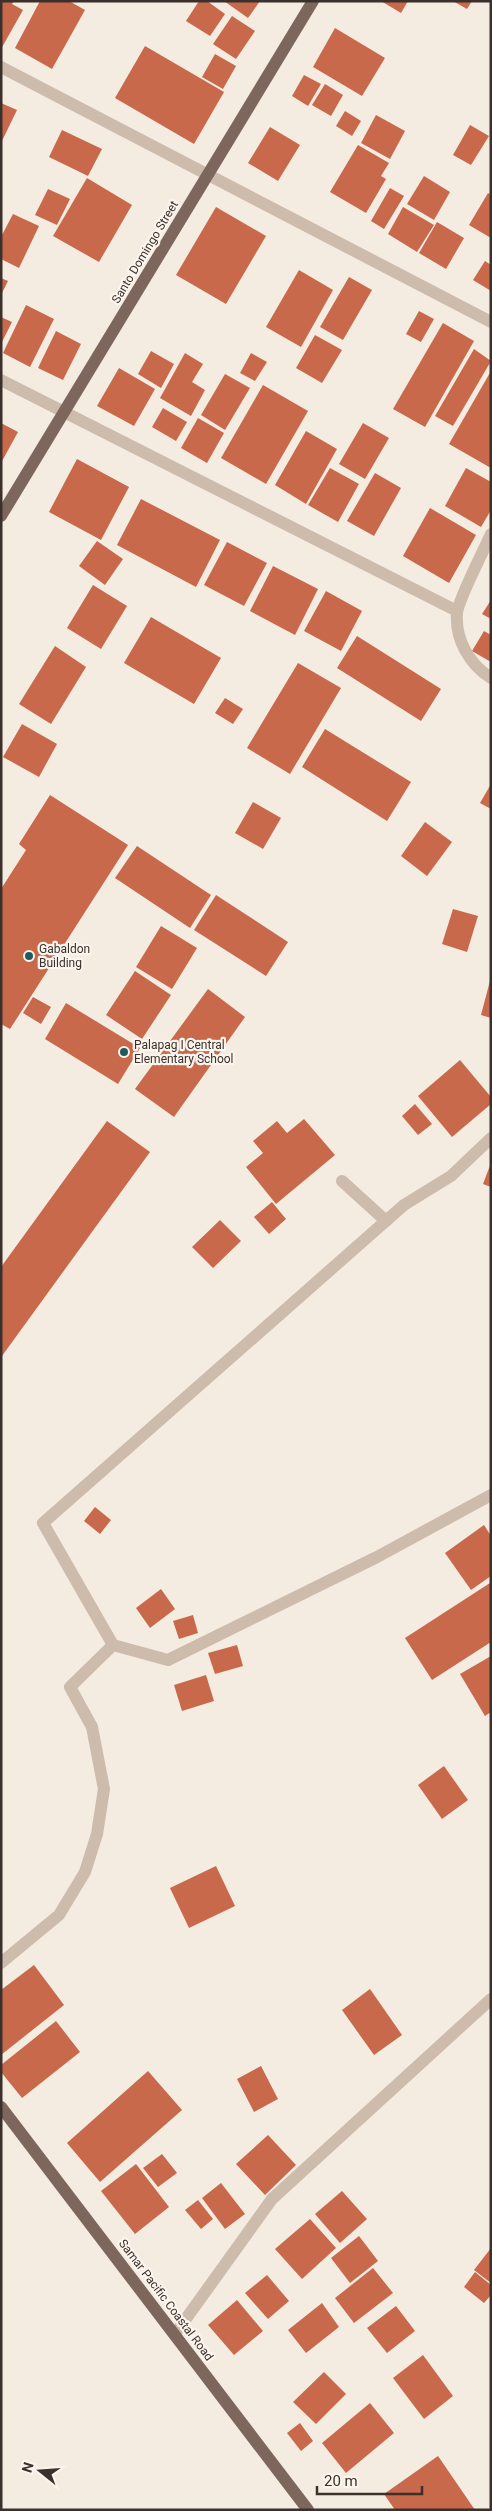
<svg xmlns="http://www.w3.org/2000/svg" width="492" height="2511" viewBox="0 0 492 2511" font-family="Roboto,sans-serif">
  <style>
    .building { fill: #c8694b }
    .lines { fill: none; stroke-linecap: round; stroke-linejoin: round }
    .minor { stroke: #cdbbac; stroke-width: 12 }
    .primary { stroke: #7d675c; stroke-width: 12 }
    .poi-dot { fill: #1f5a5e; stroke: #fbf5ee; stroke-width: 2 }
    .labels { text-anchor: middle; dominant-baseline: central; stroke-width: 4.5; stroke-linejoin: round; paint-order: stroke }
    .street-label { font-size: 12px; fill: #3b302b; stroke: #fbf5ee }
    .poi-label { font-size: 12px; fill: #3b302b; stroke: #fbf5ee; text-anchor: start }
  </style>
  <rect width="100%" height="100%" fill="#f4ebe1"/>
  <!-- building -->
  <g class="building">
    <polygon points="1,1 14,1 12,4 23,10 1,49"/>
    <polygon points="40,1 69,1 85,10 52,69 15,48"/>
    <polygon points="199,1 207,1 225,14 210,36 186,21"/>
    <polygon points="224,1 260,1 248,18"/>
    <polygon points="381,1 408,1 401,13"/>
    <polygon points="453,1 472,1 467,9"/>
    <polygon points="232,16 255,31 236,59 213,44"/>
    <polygon points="335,28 385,58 362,96 313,67"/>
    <polygon points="145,46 224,92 194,144 115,98"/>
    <polygon points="215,54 236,66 223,89 202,77"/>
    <polygon points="304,75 321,84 308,106 292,96"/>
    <polygon points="325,84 343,95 331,116 312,105"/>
    <polygon points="1,103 17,110 1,143"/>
    <polygon points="345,111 361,121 352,136 336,126"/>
    <polygon points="376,115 405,131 390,159 361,143"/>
    <polygon points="470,125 489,136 471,165 453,155"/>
    <polygon points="270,127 300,145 278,181 248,163"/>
    <polygon points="62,130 102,149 88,176 49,157"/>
    <polygon points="358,145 389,163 381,176 386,179 366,213 330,192"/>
    <polygon points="424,176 450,192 434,220 407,204"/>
    <polygon points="87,178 132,205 99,262 53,236"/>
    <polygon points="390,188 404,196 384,229 371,221"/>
    <polygon points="48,189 70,199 57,225 35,215"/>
    <polygon points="488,193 491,195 491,238 469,225"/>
    <polygon points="216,207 266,236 226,304 176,275"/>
    <polygon points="403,207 434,225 417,252 388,234"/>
    <polygon points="13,214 39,226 19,268 1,259 1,237"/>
    <polygon points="437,222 464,238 446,269 419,253"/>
    <polygon points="485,261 491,265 491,291 473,280"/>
    <polygon points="299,270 333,290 301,347 266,327"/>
    <polygon points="349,277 372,290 343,340 320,327"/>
    <polygon points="1,278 8,281 1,295"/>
    <polygon points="26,305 54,319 30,367 3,353"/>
    <polygon points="419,311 434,319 421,342 406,334"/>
    <polygon points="1,317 12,322 1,344"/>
    <polygon points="443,323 474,341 425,427 393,409"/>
    <polygon points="56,331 81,344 63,380 38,368"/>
    <polygon points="315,335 342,350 322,383 296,368"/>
    <polygon points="474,349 491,361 453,426 435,416"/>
    <polygon points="151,351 174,364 161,388 138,374"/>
    <polygon points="185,353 203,364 192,382 205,390 191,416 160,398"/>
    <polygon points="251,353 267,362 255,381 240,373"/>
    <polygon points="119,368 155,389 134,426 97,406"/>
    <polygon points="491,371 491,468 449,444"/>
    <polygon points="225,374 250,388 225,430 201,415"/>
    <polygon points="263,385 308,411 266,484 221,458"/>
    <polygon points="163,408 187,422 176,441 152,427"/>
    <polygon points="198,418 224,433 207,463 181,448"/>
    <polygon points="1,423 18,432 1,463"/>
    <polygon points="363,423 389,438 365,479 339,464"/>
    <polygon points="306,431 337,449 306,504 275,485"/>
    <polygon points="77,459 129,487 101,540 49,512"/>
    <polygon points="330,468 359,484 338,522 308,505"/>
    <polygon points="466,468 491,482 491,510 481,527 445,506"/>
    <polygon points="375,473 401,488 374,536 347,521"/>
    <polygon points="141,499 220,540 196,587 117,545"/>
    <polygon points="430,508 476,535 449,583 403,556"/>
    <polygon points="97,541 123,559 105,585 79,566"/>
    <polygon points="227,542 267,563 244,606 204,585"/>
    <polygon points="273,566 318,589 295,635 250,611"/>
    <polygon points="93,585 127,606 101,649 67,628"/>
    <polygon points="326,591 362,611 341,651 304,631"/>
    <polygon points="491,600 491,619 482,614"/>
    <polygon points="151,617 221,658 194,704 124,663"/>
    <polygon points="484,631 491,635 491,662 472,651"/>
    <polygon points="357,636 441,689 421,721 337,668"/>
    <polygon points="55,646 86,667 51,724 19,704"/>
    <polygon points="298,663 341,688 290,774 247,748"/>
    <polygon points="225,698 243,709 233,724 215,713"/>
    <polygon points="22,724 57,744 39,777 3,757"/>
    <polygon points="325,729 411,782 387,821 302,767"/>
    <polygon points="491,784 491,809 480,803"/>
    <polygon points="50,795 128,845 10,1029 1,1024 1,889 26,850 19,844"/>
    <polygon points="253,802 281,818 263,849 235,833"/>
    <polygon points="425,822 452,842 427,876 401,856"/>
    <polygon points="137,846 211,895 190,928 115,878"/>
    <polygon points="216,895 288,942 266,976 194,930"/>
    <polygon points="453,909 478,916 467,952 442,944"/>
    <polygon points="161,926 197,948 172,989 136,967"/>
    <polygon points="135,971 171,995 142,1039 106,1015"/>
    <polygon points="491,977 491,1018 481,1015"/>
    <polygon points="208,989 245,1017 174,1117 135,1089"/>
    <polygon points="33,997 51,1007 41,1024 23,1013"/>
    <polygon points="66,1003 140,1048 118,1084 45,1039"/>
    <polygon points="460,1060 491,1097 491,1104 452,1137 418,1096"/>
    <polygon points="415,1104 432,1124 418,1135 402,1116"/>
    <polygon points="304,1119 335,1155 276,1204 246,1167 263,1153 253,1141 277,1121 287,1133"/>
    <polygon points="107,1121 150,1152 2,1356 1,1267"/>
    <polygon points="491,1163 491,1187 483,1184"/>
    <polygon points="272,1202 286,1219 269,1234 254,1217"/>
    <polygon points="220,1220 241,1241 213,1268 192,1247"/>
    <polygon points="95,1507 111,1520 100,1534 84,1521"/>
    <polygon points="484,1525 491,1536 491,1576 471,1590 445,1553"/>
    <polygon points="490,1583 491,1642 432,1680 405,1638"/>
    <polygon points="161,1589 175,1609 150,1628 136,1608"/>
    <polygon points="193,1615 198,1633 179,1639 173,1621"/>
    <polygon points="237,1645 243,1666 215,1674 208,1653"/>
    <polygon points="491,1656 491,1712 485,1716 460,1674"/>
    <polygon points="206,1675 214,1701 182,1711 174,1685"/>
    <polygon points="444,1766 468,1800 442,1819 418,1785"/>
    <polygon points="216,1866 235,1906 189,1928 170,1888"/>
    <polygon points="34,1965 64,2005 1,2055 1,1990"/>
    <polygon points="370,1989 402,2035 374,2055 342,2010"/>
    <polygon points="56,2021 80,2052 22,2098 1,2072 1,2065"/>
    <polygon points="261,2066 278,2099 254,2112 237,2079"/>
    <polygon points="148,2071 182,2110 100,2182 67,2143"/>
    <polygon points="268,2135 296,2165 265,2195 236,2164"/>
    <polygon points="162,2154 177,2173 158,2187 143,2168"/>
    <polygon points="136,2164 169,2207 135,2234 101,2191"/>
    <polygon points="221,2183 245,2214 225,2229 202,2198"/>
    <polygon points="342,2191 367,2219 340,2243 315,2214"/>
    <polygon points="198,2200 213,2219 201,2229 185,2210"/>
    <polygon points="310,2219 336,2248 302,2279 275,2249"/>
    <polygon points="359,2236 378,2261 350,2283 331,2258"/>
    <polygon points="491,2248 491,2283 474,2270"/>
    <polygon points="373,2268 393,2293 354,2323 335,2298"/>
    <polygon points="475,2272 491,2285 491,2295 484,2303 464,2287"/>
    <polygon points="267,2275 289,2301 268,2319 245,2293"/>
    <polygon points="237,2300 263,2331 234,2355 208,2325"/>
    <polygon points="322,2303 339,2327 306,2353 288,2330"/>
    <polygon points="396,2306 415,2331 387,2353 367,2328"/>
    <polygon points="423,2355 453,2396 424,2419 393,2378"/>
    <polygon points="324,2372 346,2394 316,2424 293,2402"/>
    <polygon points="370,2403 394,2433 346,2473 322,2443"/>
    <polygon points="300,2423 313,2441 301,2451 287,2433"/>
    <polygon points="438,2456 475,2510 395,2510 384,2494"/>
  </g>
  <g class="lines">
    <!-- minor -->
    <g class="minor">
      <polyline points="1,67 491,322"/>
      <polyline points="1,380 457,611"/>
      <path d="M491,534C484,550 458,600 457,613C455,639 469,664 491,678"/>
      <polyline points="342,1181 386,1221"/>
      <polyline points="113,1645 43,1523 404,1205 451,1176 491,1138"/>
      <polyline points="1,1963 59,1915 85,1872 97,1834 104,1789 92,1727 70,1687 113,1645 168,1660 377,1557 491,1495"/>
      <polyline points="175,2334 272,2199 491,1999"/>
    </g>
    <!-- primary -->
    <g class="primary">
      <polyline points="1,516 313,1"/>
      <polyline points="1,2107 308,2510"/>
    </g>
  </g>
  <!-- markers -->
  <g class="poi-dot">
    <circle cx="29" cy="956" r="5"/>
    <circle cx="124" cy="1052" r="5"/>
  </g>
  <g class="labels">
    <!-- street labels -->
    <g class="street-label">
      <text transform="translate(145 252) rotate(-59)">Santo Domingo Street</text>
      <text transform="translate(166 2300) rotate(53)">Samar Pacific Coastal Road</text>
    </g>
    <!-- poi labels -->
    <g class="poi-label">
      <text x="39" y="949">Gabaldon<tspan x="39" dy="14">Building</tspan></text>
      <text x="134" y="1045">Palapag I Central<tspan x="134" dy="14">Elementary School</tspan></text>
    </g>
  </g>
  <!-- border -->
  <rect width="492" height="2511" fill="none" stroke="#3b302b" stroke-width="5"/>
  <!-- north arrow -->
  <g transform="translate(40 2471) rotate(287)" stroke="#fbf5ee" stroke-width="4" paint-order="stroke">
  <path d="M0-4L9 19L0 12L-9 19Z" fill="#3b302b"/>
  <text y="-8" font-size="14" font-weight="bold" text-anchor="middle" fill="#3b302b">N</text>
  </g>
  <!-- scale -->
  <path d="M317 2486v8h105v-8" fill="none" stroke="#3b302b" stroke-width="2.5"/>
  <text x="324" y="2486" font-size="15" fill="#3b302b" stroke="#fbf5ee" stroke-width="4" paint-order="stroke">20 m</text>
</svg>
